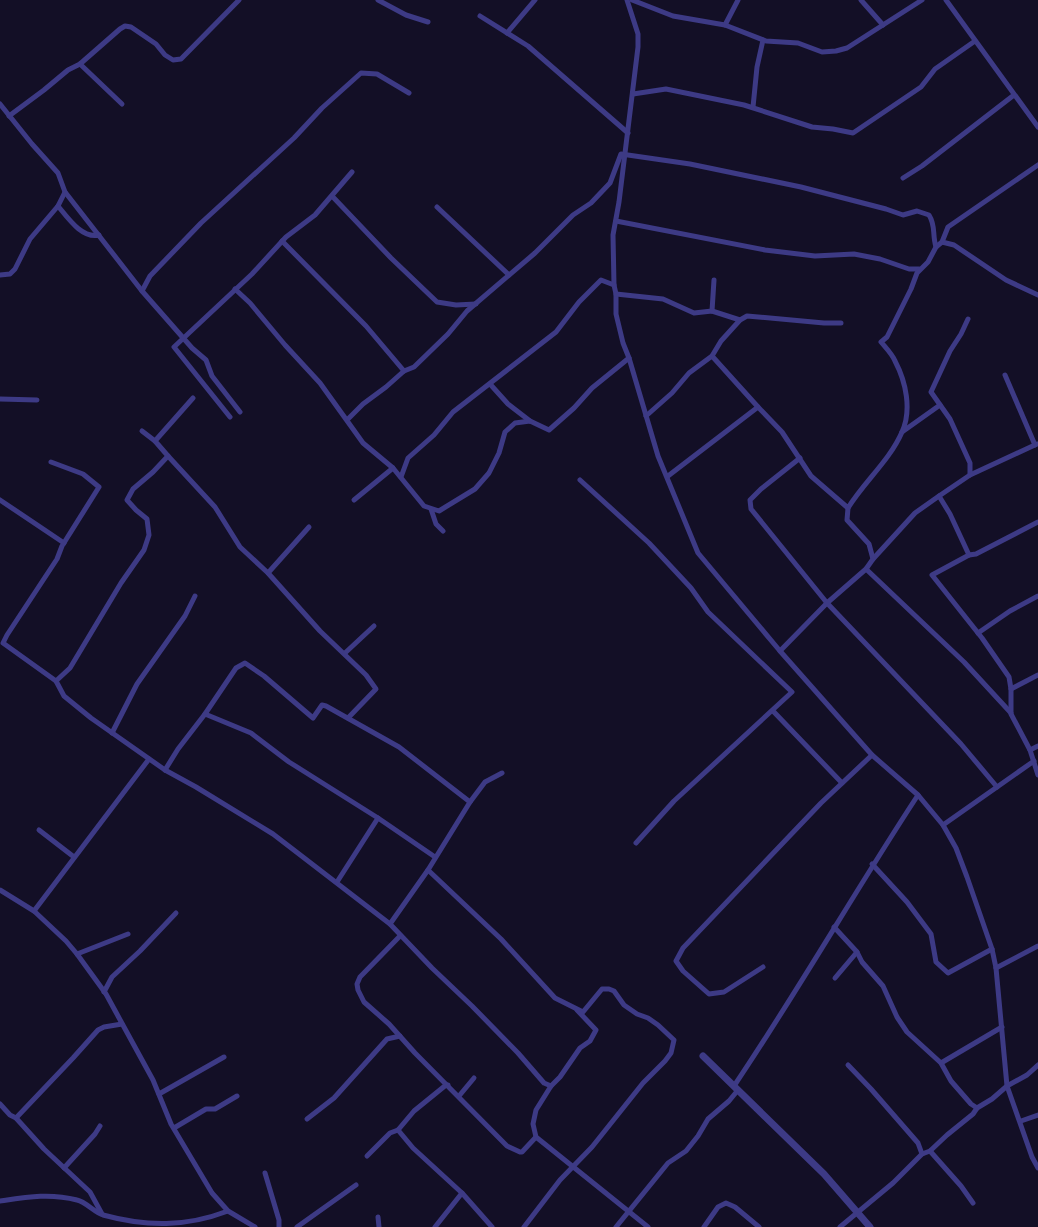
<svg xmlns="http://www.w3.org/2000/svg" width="1038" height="1227" viewBox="0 0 1038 1227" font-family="Barlow,sans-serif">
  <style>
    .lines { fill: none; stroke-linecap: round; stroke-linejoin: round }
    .minor { stroke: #3d3a85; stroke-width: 5 }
    .tertiary { stroke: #3d3a85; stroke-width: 7 }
  </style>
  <rect width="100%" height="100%" fill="#130f26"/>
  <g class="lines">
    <!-- minor -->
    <g class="minor">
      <polyline points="378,0 406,15 428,22"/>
      <polyline points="627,0 638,34 638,47 619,202 613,235 614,285 616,294 616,314 623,343 629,358 658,456 698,553 780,651 872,755 918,795 943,825 956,848 967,877 992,949 996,968 1007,1086 1032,1157 1038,1168"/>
      <polyline points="632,0 673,16 725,25 766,41 798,43 822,52 836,51 847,48 922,0"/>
      <polyline points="861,0 883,25"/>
      <polyline points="946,0 1038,127"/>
      <polyline points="480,16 528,46 628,133"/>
      <polyline points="725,25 738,0"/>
      <polyline points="507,33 535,0"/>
      <polyline points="80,64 122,104"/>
      <polyline points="633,94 666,89 744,105 812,127 833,129 853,133 921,87 935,69 975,41"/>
      <path d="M0,104L32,144L58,173L65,192L58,206C68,218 82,239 99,235"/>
      <polyline points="753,107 757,67 763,40"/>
      <polyline points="9,116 44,90 68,70 80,64 120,29 125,26 131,27 156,44 165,55 173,60 181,59 239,0"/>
      <polyline points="903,178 922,166 1014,95"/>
      <polyline points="65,192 142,291 192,348 206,360 212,376 240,412"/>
      <polyline points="332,196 391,258 437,302 456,305 476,304"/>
      <polyline points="437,207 509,275"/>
      <polyline points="616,221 765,250 815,256 854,254 880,259 909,269 919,269"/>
      <polyline points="282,241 366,326 404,371"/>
      <polyline points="942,242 954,245 1006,280 1038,295"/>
      <polyline points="0,275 10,274 15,269 30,239 58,206"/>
      <polyline points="235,289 250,303 285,345 320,383 363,443 393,468 424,506 439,511 475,489 489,473 499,453 505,432 515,423 530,421 549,430 574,408 592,388 629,358"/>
      <polyline points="142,291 150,276 201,223 294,138 322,108 361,73 377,74 409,93"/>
      <polyline points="616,294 663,299 694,313 712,311 740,320"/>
      <polyline points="712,311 714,280"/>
      <polyline points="968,319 961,334 950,351 931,392 950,419 970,463 970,475 939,496 950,514 969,555 932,575 982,638 1009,677 1011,689 1011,714 1030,750 1038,775"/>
      <polyline points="1005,375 1035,445"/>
      <polyline points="490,384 508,404 530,421"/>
      <polyline points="0,399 37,400"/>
      <path d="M758,407L782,432L811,476L848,508C864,482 890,460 902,432C912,410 906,382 895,361C892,354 886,348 881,342L887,337L911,289L917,273L928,262L936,247L942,242L948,227L1038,165"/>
      <polyline points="646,416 672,393 689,373 712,356 721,341 740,320 747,316 824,323 841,323"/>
      <polyline points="230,417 174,347 252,274 286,237 315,215 352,172"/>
      <path d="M348,419L363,404L386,387L404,371L414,367L448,334L467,311L535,253L573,215L591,203L610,183L621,154L690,164L801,187L886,209L903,215L917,211L929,215C936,226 932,234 936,247"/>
      <polyline points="142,431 155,441"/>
      <polyline points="902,432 940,405"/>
      <polyline points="168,456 215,507 240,547 268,573"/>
      <polyline points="800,458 761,489 750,500 751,509 827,603 961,744 997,787"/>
      <polyline points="51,462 83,474 99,487 62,546 57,559 7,635 3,643 56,681 64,696 91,718 165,770 196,787 273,834 390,924"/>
      <polyline points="970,475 1037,444"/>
      <polyline points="668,476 758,407 712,356"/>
      <polyline points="401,477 408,458 434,435 453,412 556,332 579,302 601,280 614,285"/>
      <polyline points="580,480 649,543 691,588 708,612 792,692 674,801 636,843"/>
      <polyline points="0,500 64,543"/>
      <polyline points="354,500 393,468"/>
      <polyline points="431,509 436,524 443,531"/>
      <polyline points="309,527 268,573 320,631 366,675 376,689 348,718"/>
      <polyline points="969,555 976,554 1038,522"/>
      <polyline points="873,559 915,513 939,496"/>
      <polyline points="866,569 964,662 1011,713"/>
      <polyline points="978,633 1010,611 1038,596"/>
      <polyline points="780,651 827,603 866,569 873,559 869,544 847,520 848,508"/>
      <polyline points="345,653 374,626"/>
      <polyline points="56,681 70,668 121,583 144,550 149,535 147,519 136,510 127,500 133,489 153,472 168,456 155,441 193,398"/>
      <polyline points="1011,689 1038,675"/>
      <polyline points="773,711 842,783"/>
      <polyline points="205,714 236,668 245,663 264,676 313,718 322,705 326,706 399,747 470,802"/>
      <polyline points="112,733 137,684 185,616 195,596"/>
      <polyline points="1030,750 1038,746"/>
      <polyline points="165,770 178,749 205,714 251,733 289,762 378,818 435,857"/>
      <polyline points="502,773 485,782 470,802 428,870 390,924 432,968 472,1006 518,1053 544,1083 551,1086"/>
      <polyline points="943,825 1034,761"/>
      <polyline points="39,830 74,857"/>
      <polyline points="872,864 907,902 931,934 936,962 948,973 992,949"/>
      <polyline points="428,870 501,939 555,998 583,1012 602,989 609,989 614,991 624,1005 637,1014 648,1018 658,1025 674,1040 671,1053 665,1061 643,1083 592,1147 560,1180 524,1227"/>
      <polyline points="337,882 378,818"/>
      <polyline points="0,890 34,911 66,941 77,954 106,994 118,1016 153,1080 171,1124 212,1193 228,1211 255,1227"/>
      <polyline points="34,911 149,759"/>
      <polyline points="834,927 857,952 862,962 883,986 897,1017 907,1032 941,1063 951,1081 971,1104 977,1108"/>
      <polyline points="400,936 360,977 357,984 358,990 364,1002 389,1024 415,1053 507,1146 520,1152 522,1152 536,1137"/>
      <polyline points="77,954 128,934"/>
      <polyline points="763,967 724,992 709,994 683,971 676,961 683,948 821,803 872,755"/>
      <polyline points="996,968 1038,946"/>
      <polyline points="835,978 857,952"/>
      <polyline points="104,992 112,977 140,951 176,913"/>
      <polyline points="577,1010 596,1030 590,1041 580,1048 560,1077 551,1086 536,1110 533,1124 536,1137 648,1227"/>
      <polyline points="941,1063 1002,1027"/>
      <polyline points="848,1065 871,1089 918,1143 922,1154"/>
      <path d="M734,1086C798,991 855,891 918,795"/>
      <polyline points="159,1094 224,1057"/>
      <polyline points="459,1096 474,1078"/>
      <polyline points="0,1104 10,1115 16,1118 44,1149 90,1192 102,1214"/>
      <polyline points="16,1118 73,1058 98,1030 104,1027 122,1024"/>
      <polyline points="307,1119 334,1098 387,1039 400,1036"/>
      <polyline points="1021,1121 1038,1115"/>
      <polyline points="174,1128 206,1109 215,1109 237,1096"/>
      <polyline points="398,1130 413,1148 462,1193 492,1227"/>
      <polyline points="930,1151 961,1186 973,1203"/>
      <polyline points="367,1156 390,1133 398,1130 414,1111 446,1085 448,1085"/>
      <polyline points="64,1168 95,1134 100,1126"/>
      <polyline points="265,1173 279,1220 279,1227"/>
      <path d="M0,1201C27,1197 50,1193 77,1200C86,1202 94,1212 103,1215C147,1227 186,1227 228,1211"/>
      <polyline points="378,1217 379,1227"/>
      <polyline points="297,1227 356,1185"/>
      <polyline points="435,1227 462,1193"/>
      <polyline points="616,1227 668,1163 686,1151 698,1136 708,1119 729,1101 738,1090"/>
      <polyline points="704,1227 718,1207 726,1203 735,1207 759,1227"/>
      <polyline points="840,1227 893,1183 922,1154 930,1151 947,1135 973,1114 977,1108 992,1099 1007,1086 1027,1075 1038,1065"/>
    </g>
    <!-- tertiary -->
    <polyline class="tertiary" points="703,1056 824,1174 870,1227"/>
  </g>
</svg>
